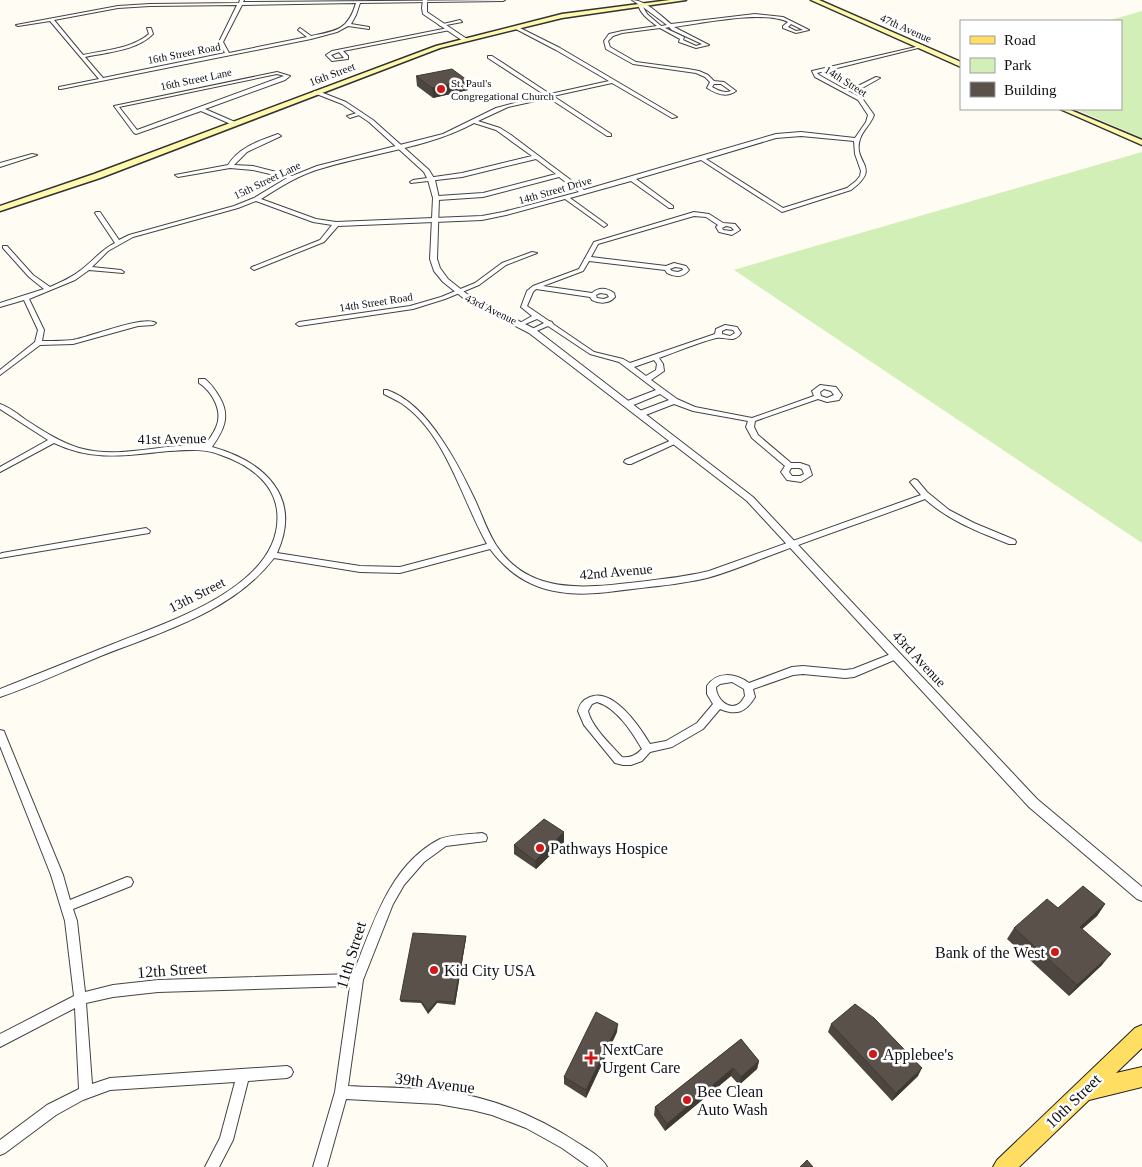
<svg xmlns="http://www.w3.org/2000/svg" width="1142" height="1167" viewBox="0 0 1142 1167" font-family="'Times New Roman',serif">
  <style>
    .green { fill: #d2efb7 }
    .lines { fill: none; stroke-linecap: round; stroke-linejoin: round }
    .minor-casing { stroke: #434343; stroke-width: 2 }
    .tertiary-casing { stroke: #434343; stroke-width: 2 }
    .secondary-casing { stroke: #323232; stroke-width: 3 }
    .primary-casing { stroke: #212121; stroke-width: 2 }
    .minor { fill: #fff; fill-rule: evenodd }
    .tertiary { fill: #fff; fill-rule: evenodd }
    .secondary { fill: #fff9ae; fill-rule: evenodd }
    .primary { fill: #ffde63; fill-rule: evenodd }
    .wall { fill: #4d4640 }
    .shaded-wall { fill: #3f3934 }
    .building { fill: #5a514b; stroke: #3f3934 }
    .poi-dot { fill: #d0181b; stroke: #fff; stroke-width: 2 }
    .labels { text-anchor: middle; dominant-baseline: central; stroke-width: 5; stroke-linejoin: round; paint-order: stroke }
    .far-street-label { font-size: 11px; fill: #101010; stroke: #fff }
    .far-poi-label { font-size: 11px; fill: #101010; stroke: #fff; text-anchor: start }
    .street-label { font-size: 14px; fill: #101010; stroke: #fff }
    .near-poi-label { font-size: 16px; fill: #101010; stroke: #fff; text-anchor: start }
    .near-street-label { font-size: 16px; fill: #101010; stroke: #fff }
  </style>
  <rect width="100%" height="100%" fill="#fffdf3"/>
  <!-- green -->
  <g class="green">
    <polygon points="1142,11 1142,138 1075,109 1121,109 1121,21 1107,21"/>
    <polygon points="1142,152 1142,543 734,270 791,253"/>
  </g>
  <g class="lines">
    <defs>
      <g id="minor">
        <path d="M240,0H244L243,2L505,0L503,1L360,3L356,15L351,24L369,27V29L348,26L337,32L311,39L61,89H59V87L99,79L50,21L18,26L16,25L118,6L150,4L239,3ZM356,3C348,30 337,31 311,36L300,28L298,30L307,37L229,53L223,42L242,5ZM237,5L219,42L225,53L103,78L85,57C108,52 136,51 153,34L151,28H147L149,34C131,49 105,50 83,55L54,20L118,8L150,6Z"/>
        <path d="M632,0C646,0 661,16 671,24L755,14L783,17L809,30L796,33L783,28V26L788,22C762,10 704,23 674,27L709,45L696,48L679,42L680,39L660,28L622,33L613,36L608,41L610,47L636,62L688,69L699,71L708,75L714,81L724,82L736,91C726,98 717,94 707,88L710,82L705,77L696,73L633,64L606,49L604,41L609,34L622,31L657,26C649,20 640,14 638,4ZM643,7L667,25L661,26L647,14ZM791,24L803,30L796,31L788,27ZM669,27L672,30L702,44L696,46L683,40L684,37L665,28ZM714,84H721L731,91C724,94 718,90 712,87Z"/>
        <polygon points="460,20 462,22 441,26 439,25"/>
        <path d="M516,26L560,48L677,117L672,118L612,83L553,96L611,134V136H607L549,98L508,107L478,121L500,128L511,135L584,190L776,134L801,132L855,138L866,122L868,115L858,100L815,77L812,71L920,46L922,47L817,73L819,75L844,89L860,85L876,77L880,78L864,87L848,91L862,98L874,115C871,124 863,130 860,139C852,164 883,166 851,190L782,212L701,160L636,179L673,206V208H669L631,181L570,198L606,224L607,225L604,227L565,199L506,215L482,220L338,226L324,242L254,270L251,268L252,267L320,240L332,225L313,222L256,201L238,208L133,237L108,251L92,267L121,270L124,272L123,273L89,270L75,280L29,299L44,330L42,341C52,341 63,341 73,340C90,337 144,315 156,323L153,325L138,326L73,344L40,345L0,375V370L35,342L38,330L24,300L0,307V303L44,289L29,277L3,248V246H7L33,275L50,287C61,282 71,278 81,270C93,261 101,250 115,243L95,213L96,212H100L119,240L129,235L234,206L254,198L287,178L253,170L230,168L178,177L175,175L228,165C239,147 259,141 278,134L281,136L247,152L234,165L253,166L292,176L317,166L443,134L496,108L545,95L488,58V56H492L550,94L609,81L556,50L514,28ZM474,123L496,130L532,156L462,173L413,180L410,182L411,183L462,177L536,159L556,174L483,193L438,196L435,198L438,200L483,197L559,177L579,192L503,212L482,216L336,222L316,219L261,199C280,187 300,174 323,168C372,153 428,148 474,123ZM801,136L854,141L855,154L861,171L860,176L856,181L847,188L783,208L706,159L776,138Z"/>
        <path d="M448,28L450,30L343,51L348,56V59L332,61L326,55L332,51ZM339,52L344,58L335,59L331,55Z"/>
        <path d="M277,72L290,76L285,80L205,109L235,122V124L233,125L201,111L136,134L134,133L114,106ZM277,74L284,76L137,130L119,107Z"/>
        <polygon points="360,112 362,113 362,114 350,118 347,116"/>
        <polygon points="32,154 37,155 0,167 0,163"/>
        <path d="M694,212L709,214L723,223L735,224L740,230L732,235L719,232L716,227L718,225L706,217L694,216L598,244L591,257L666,266L674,263L686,266L689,270C683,278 675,277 667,273L665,270L589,261L583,271L543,286L592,293C599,287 607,288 614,293L615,297C609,304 600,304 592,300L590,297L536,289L533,292L527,306L549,321L552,322L553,324L594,352L623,359L630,363L715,334L716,329L725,325L737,327L741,333C734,344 726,336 716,338C697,343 678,351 659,358L663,364L664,371L651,380L677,399L695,407L752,418L814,396L812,391L820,385L836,387L842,395L839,400L827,402L818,399L755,421L754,427L758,435L791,463H800L809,466L812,475L801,482L787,480L781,472L785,466L752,438L746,427L748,421L693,411L674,404L643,416H637V412L669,400L660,394L631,406H625V402L656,390L619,362L590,354L548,326L534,332H530V330L544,323L537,319L523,325L521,326L518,324L532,316L521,307L527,291L533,286L579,269L594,242ZM726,226L731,227L734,230L731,231L723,230L722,228ZM675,267L682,268L683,270L678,272L672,271L670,269ZM600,293L607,294L609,297L604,299L597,298L596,295ZM726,329L733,330L735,333L730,336L722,334V331ZM654,360L657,364L656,370L646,376L634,367ZM824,389L831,391L834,395L827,398L821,396L820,392ZM791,468H799L802,469L804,474L800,476H792L789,472Z"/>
        <polygon points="532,252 537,253 506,265 479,285 445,299 413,309 299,326 296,324 299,322 410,306 441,297 475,283 502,263"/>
        <path d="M199,379H205C212,385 216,391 220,398C231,417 223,431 212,447C263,461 303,496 277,553L360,566L400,567L487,544C462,500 446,433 401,403C396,400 390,397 384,394V390H387C410,398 429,420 442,440C455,459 465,479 475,500C482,515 487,531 496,545C529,596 586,588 638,582C662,579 685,577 709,571L921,495L910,482L914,479L917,480L927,492L949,510L974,523L1015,540L1016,542L1015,544H1009C979,532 949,521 925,499C878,517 830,533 782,551C757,560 733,571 707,578C682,584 657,586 632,589C608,592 583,596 560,592C531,588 507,572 490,549L400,573L360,572L274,558C232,613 158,633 96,658C64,671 33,686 0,697V689C38,674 75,659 113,644C167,622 286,586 277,510C273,481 247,464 221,455C204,448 187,450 169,451C127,455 94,462 54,443L0,472V467L48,440L0,409V404C9,407 18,414 26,420C43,431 60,442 79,448C120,460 164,443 205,445C217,429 224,417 213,398C209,391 205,387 199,383Z"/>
        <polygon points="672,440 675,440 679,442 631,464 628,464 624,462 625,460"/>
        <polygon points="146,528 150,531 149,533 0,558 0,554 2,553"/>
        <path d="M896,652L899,654L901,656L899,658L854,677L845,678L803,674L793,675L753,689L755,697C746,712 737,716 720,709L703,729L672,747L650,752L642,761L631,765H623L615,763L584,725L578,711C580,703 583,700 590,697C613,687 640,727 650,744L666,741L697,723L713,704L707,694V686C717,671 735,673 749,683L792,667L803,666L845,670L853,669ZM732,682L744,689L745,696C743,699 742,701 740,703C729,712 716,698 716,687L720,684ZM597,702C617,708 632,732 642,749C636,755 631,758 622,757C611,745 591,726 588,711L592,704Z"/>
        <path d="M0,730L4,731L5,734L63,875L70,900L127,877L131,878L133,882L131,886L73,909L77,921L85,992L113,985L158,980L353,974C373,925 389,865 440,839C448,835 472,834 482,833L486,835L487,838L486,841L446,846L424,862L404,885L393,904L363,980L348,1086C382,1088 417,1087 451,1092C496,1099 540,1118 578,1143C587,1149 602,1157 607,1167H589L562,1148L526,1128L492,1115L472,1110L438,1104L346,1099L327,1167H313L335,1092L350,986L158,992L113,997L86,1003L92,1084L110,1078L287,1066L291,1068L293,1072L291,1076L287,1078L248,1081L233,1140L219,1167H205L220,1138L235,1082L110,1090L83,1100L56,1115L5,1153L0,1155V1140L47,1105L79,1089L75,1008L0,1047V1034L74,996L65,921L51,875L0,746Z"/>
      </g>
      <g id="tertiary">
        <polygon points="423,0 427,0 427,12 467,39 467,41 463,41 423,14 422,8"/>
        <polygon points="314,91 318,91 346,102 373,120 429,170 435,180 439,198 437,259 440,268 448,279 472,298 535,329 753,497 1037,799 1142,887 1142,901 1137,899 1029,807 747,501 529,333 467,301 443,282 434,271 430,259 433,198 428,180 424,172 369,122 342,104 314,93"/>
      </g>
      <g id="secondary">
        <polygon points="670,0 686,0 562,18 440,48 100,178 0,211 0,206 94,174 436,46 562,14"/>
        <polygon points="811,0 819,0 961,62 961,67"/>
        <polygon points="1060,109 1068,109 1142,140 1142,145"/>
      </g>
      <polygon id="primary" points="1142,1025 1142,1048 1116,1073 1142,1067 1142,1087 1089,1100 1019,1167 993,1167 997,1160 1135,1028"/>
    </defs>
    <!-- minor casing -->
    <use href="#minor" class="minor-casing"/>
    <!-- tertiary casing -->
    <use href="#tertiary" class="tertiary-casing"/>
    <!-- secondary casing -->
    <use href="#secondary" class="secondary-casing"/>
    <!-- primary casing -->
    <use href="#primary" class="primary-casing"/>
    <!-- minor -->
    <use href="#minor" class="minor"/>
    <!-- tertiary -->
    <use href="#tertiary" class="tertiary"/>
    <!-- secondary -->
    <use href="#secondary" class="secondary"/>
    <!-- primary -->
    <use href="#primary" class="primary"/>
  </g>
  <!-- wall -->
  <g class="wall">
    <polygon points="416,76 468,90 433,98 417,86"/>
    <polygon points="564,842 536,869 514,854 514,845"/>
    <polygon points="1105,904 1097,916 1082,929 1102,965 1069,996 1007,939 1014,928 1058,908"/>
    <polygon points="466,936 466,938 455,1005 437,1003 428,1014 421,1003 401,1002 400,1000"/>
    <polygon points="831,1024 918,1076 892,1101 828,1032"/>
    <polygon points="617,1032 586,1098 564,1084 564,1077"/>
    <polygon points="741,1039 759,1061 757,1069 739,1085 731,1076 665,1131 654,1115 655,1107"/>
  </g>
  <!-- shaded-wall -->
  <g class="shaded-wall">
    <polygon points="467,80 468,90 433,98 432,88"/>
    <polygon points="564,832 564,842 536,869 535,861"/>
    <polygon points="1105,904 1097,916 1072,938 1080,927"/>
    <polygon points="466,936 466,938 455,1005 454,1002"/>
    <polygon points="1111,954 1102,965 1069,996 1077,985"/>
    <polygon points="437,1001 437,1003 428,1014 428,1011"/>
    <polygon points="618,1024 617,1032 586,1098 586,1090"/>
    <polygon points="759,1061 757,1069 739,1085 741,1077"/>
    <polygon points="733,1068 731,1076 665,1131 667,1124"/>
    <polygon points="922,1068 918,1076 892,1101 896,1093"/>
  </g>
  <!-- building -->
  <g class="building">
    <polygon points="452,69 467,80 432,88 416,76"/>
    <polygon points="544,819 564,832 535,861 514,845"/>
    <polygon points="1083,886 1105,904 1080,927 1111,954 1077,985 1014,928 1047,899 1058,908"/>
    <polygon points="413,933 466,936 454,1002 437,1001 428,1011 421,1001 400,1000"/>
    <polygon points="855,1004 874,1018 922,1068 896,1093 831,1024"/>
    <polygon points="596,1012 618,1024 586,1090 564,1077"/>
    <polygon points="741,1039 759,1061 741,1077 733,1068 667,1124 655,1107"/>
    <polygon points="807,1160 813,1167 800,1167"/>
  </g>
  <!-- markers -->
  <g class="poi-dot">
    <circle cx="441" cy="89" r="5"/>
    <circle cx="540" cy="848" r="5"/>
    <circle cx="1055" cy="952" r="5"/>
    <circle cx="434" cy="970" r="5"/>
    <circle cx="873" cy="1054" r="5"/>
    <path d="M588.5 1050.5h5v5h5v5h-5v5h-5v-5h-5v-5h5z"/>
    <circle cx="687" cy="1100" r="5"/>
  </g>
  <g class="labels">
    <!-- far-street labels -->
    <g class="far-street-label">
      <text transform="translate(906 28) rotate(24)">47th Avenue</text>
      <text transform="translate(184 53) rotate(-11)">16th Street Road</text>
      <text transform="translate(332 74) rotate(-21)">16th Street</text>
      <text transform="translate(196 79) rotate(-12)">16th Street Lane</text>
      <text transform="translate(846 81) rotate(32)">14th Street</text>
      <text transform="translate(267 180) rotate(-26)">15th Street Lane</text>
      <text transform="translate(555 190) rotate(-16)">14th Street Drive</text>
      <text transform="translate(376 302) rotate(-9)">14th Street Road</text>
      <text transform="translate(491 309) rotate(26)">43rd Avenue</text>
    </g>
    <!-- far-poi labels -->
    <g class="far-poi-label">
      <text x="451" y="83">St. Paul's<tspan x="451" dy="13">Congregational Church</tspan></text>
    </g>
    <!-- street labels -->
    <g class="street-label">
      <text transform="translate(172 439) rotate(-1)">41st Avenue</text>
      <text transform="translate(616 572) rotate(-5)">42nd Avenue</text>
      <text transform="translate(197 595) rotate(-27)">13th Street</text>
      <text transform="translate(919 659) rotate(47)">43rd Avenue</text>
    </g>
    <!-- near-poi labels -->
    <g class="near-poi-label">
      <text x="550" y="848">Pathways Hospice</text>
      <text x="1045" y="952" text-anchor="end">Bank of the West</text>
      <text x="444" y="970">Kid City USA</text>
      <text x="602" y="1049">NextCare<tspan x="602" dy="18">Urgent Care</tspan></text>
      <text x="883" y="1054">Applebee's</text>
      <text x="697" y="1091">Bee Clean<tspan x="697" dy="18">Auto Wash</tspan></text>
    </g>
    <!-- near-street labels -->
    <g class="near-street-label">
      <text transform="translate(351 955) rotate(-73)">11th Street</text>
      <text transform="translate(172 970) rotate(-4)">12th Street</text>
      <text transform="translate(435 1083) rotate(7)">39th Avenue</text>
      <text transform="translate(1073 1101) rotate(-44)">10th Street</text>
    </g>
  </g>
  <!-- legend -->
  <rect x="960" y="20" width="162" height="90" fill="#ffffff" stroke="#9f9f9f"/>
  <rect x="970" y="36" width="25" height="8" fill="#ffde63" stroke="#9f9f9f"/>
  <text x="1004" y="45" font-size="15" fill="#101010">Road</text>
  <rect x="970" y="58" width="25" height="15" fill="#d2efb7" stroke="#9f9f9f"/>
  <text x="1004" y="70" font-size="15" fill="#101010">Park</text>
  <rect x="970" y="82" width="25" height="15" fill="#5a514b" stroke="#9f9f9f"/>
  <text x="1004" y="95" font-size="15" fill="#101010">Building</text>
</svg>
